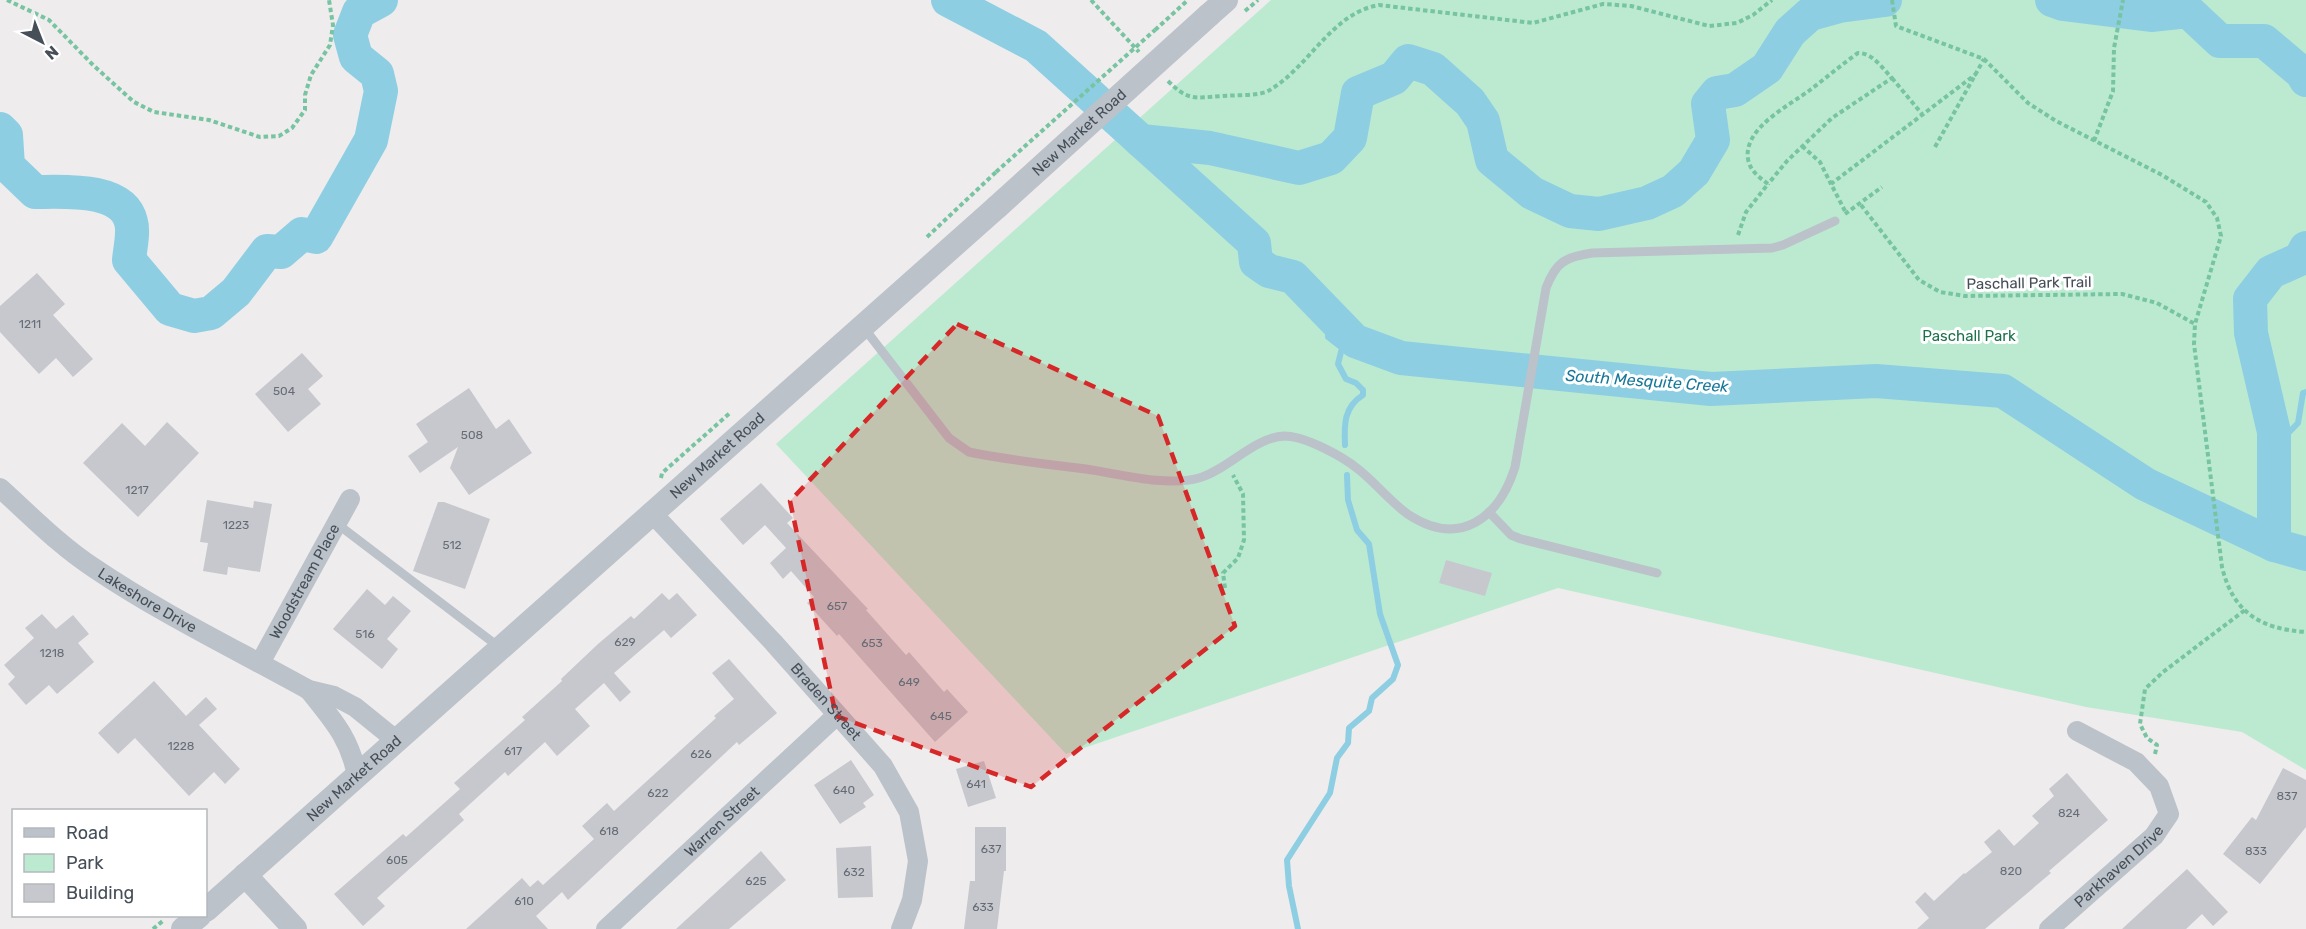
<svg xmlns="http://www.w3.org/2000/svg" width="2306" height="929" viewBox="0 0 2306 929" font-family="Rubik,sans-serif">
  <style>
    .green { fill: #bcead0 }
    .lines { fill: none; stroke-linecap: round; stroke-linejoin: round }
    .stream { stroke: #8dcee3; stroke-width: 6 }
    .river { stroke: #8dcee3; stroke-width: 34 }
    .building { fill: #c7c8ce }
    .path { stroke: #77c4a2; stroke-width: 4; stroke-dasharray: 4.5 3; stroke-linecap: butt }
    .service { stroke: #bbc2ca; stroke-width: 9 }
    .minor { stroke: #bbc2ca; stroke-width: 20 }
    .tertiary { stroke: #bbc2ca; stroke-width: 24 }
    .path-bridge { stroke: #77c4a2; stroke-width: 4; stroke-dasharray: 4.5 3; stroke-linecap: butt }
    .tertiary-bridge { stroke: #bbc2ca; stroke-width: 24 }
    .marked { fill: #d62828; fill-opacity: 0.2; stroke: #d62828; stroke-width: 4.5; stroke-dasharray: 12 8; stroke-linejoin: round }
    .labels { text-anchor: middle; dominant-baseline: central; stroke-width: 6; stroke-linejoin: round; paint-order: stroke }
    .number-label { font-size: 12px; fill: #666c75 }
    .street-label { font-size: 15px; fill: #464e57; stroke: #fff }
    .park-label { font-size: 15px; fill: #1d714b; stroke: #fff }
    .water-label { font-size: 16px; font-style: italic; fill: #177898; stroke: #fff }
  </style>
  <rect width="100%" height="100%" fill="#eeecec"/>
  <!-- green -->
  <polygon class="green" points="1271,0 2306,0 2306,770 2242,732 2086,707 1558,588 1066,754 776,444"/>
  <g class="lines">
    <!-- stream -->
    <g class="stream">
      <path d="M1330,315L1328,337L1342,348L1338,364L1346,379L1356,383L1363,390V395C1344,407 1344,424 1345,445"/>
      <polyline points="2274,448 2298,423 2303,393 2306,392"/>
      <polyline points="1298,929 1289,886 1287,860 1330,793 1337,758 1348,743 1349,728 1369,711 1372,698 1393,679 1398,665 1380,614 1369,544 1357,530 1348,500 1347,475"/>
    </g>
    <!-- river -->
    <g class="river">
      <polyline points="948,0 1036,46 1254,243 1256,262 1269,271 1293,277 1355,341 1401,358 1711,389 1876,381 2003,391 2145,484 2274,545 2306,554"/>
      <polyline points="2052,0 2063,4 2151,15 2188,11 2220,41 2264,41 2302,73 2306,80"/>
      <path d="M0,129L6,135L8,166L35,192C63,192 123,187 131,222C134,232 130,249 129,260L170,309L194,316L211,313L236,292L267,251L281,252L302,234L316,237L371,140L381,91L377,74L356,57L350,35L359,12L381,0"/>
      <polyline points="1141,141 1210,148 1299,168 1331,158 1350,138 1358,93 1394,78 1408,61 1433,69 1470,102 1483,121 1492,160 1532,193 1570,211 1599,214 1647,203 1673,191 1694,172 1713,140 1708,104 1717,93 1735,90 1767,68 1790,32 1810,14 1839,6 1885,0"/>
      <polyline points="2274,545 2274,432 2251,333 2250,299 2271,272 2300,259 2306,248"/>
    </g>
  </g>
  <!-- building -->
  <g class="building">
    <polygon points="37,273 65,304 53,315 93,359 73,377 56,358 39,374 0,332 0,306"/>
    <polygon points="302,353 323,376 308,389 321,404 288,432 255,394"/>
    <polygon points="469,388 496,429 509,419 532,453 469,495 450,468 458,447 420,473 408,456 428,442 416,424"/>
    <polygon points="167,422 199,453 138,517 83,463 122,423 145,446"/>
    <polygon points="761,483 793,518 787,523 868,609 866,610 906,655 909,652 944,692 947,689 968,712 935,742 839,634 837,636 807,603 814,597 791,571 783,579 770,563 786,548 765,525 743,545 720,519"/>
    <polygon points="207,500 253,508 254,501 272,504 260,572 228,567 227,575 203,571 208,543 200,542"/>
    <polygon points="438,502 444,502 490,519 465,589 413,571"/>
    <polygon points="1446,560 1492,573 1485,596 1439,583"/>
    <polygon points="367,589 385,605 393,596 411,611 387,639 398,649 382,669 333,629"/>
    <polygon points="662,593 669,600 677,593 697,615 671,638 664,630 614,673 631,692 620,702 604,683 575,709 590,726 557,756 545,742 508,776 505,772 459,814 464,820 377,898 385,906 363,926 334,894 403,834 406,837 460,789 454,783 525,720 522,717 562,681 561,679 598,644 631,616 634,619"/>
    <polygon points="42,614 56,629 73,615 89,634 78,643 94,662 57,694 49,685 26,705 8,684 15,677 4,665 34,638 25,628"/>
    <polygon points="729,659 777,713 739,745 737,742 568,900 562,892 536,916 548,929 466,929 522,878 530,887 538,880 543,885 594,839 582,826 607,803 614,811 716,718 714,716 734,699 712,673"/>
    <polygon points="154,681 186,716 206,697 217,709 199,725 240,769 225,784 214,772 189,796 135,738 118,754 98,733"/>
    <polygon points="851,760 874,795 863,803 866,807 840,824 814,785"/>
    <polygon points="984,761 996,798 968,807 956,769"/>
    <polygon points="2283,768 2306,780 2306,827 2260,884 2223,854 2252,817 2256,820"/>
    <polygon points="2067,773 2108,820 2049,871 2051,873 1985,929 1917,929 1929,918 1915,902 1925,892 1934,901 1964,873 1965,874 1992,852 1984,842 1999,829 2014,846 2039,823 2032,816 2054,796 2049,789"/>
    <polygon points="975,827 1006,827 1006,871 1004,871 997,929 964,929 970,881 975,881"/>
    <polygon points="871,846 873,897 838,898 836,848"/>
    <polygon points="761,851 786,880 729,929 676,929"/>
    <polygon points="2187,869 2228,912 2213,926 2202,914 2186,929 2122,929"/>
  </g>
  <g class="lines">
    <!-- path -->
    <g class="path">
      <polyline points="7,0 49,20 94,66 134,102 154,112 209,120 260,137 279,136 292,128 305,110 305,95 311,75 330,45 333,25 329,0"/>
      <polyline points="1091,0 1139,52"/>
      <path d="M1892,0L1896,26L1984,59L2028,103L2056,121L2162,175L2206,202L2217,218L2221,236L2195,324L2194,344L2222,567C2233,613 2261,629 2306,632"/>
      <polyline points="1245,11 1258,0"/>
      <polyline points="1155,30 1188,0"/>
      <polyline points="1892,78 1922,114"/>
      <path d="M1168,81C1188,101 1194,98 1222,96C1233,95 1259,96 1268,91C1309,68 1331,13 1379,5L1533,23L1603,4L1631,6L1709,26L1737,23L1753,15L1772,0"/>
      <polyline points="2094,141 2113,91 2114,48 2123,0"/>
      <polyline points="1802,146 1820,162 1831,184"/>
      <polyline points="1935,147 1984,59"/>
      <polyline points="1861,205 1919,280 1940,292 1965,296 2122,294 2157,303 2195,324"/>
      <polyline points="1845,211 1831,184 1976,74"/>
      <polyline points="1845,214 1882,187"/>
      <path d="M1738,235L1746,212L1768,184C1759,177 1750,171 1748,159C1743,128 1790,105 1810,90C1826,78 1841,65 1858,53C1873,53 1882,68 1892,78L1832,118L1787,161L1768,184"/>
      <polyline points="927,237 996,172"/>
      <polyline points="661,478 662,473 731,412"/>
      <polyline points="1225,588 1223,573 1238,558 1244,540 1243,494 1233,475"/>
      <polyline points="2155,754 2157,745 2147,738 2140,724 2145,689 2163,672 2245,610"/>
      <polyline points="153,929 164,920"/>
    </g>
    <!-- service -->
    <g class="service">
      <path d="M864,328L949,438L969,452C1007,460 1047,464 1086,469C1120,474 1166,487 1199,478C1227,470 1255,437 1284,436C1305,436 1342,456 1358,469C1376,483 1390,502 1409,515C1460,548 1499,518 1515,467L1546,288C1556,262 1565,257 1592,253L1772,248L1783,245L1835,221"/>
      <polyline points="1489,512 1511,535 1521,539 1657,573"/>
      <polyline points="336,523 499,647"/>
    </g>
    <!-- minor -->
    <g class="minor">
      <path id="s1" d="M0,488C30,515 60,546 94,568C162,614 237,650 309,690L334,696L355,707L397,741"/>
      <path id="s2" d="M651,512L773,642L883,766L909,812L918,861L912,900L901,929"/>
      <path id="s3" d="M260,663L350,499"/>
      <path d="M309,690C332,719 351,739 357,777"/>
      <path id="s4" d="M606,929L837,715"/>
      <path id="s5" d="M2049,929L2154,836L2169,814L2159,786L2136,762L2077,731"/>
    </g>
    <!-- tertiary -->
    <g class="tertiary">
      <polyline points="1209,15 1226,0"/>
      <polyline points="245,875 295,929"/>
      <path id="s6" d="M206,910L997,207"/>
      <polyline points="183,929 199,916"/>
    </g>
    <!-- path-bridge -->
    <polyline class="path-bridge" points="996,172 1155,30"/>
    <!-- tertiary-bridge -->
    <path class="tertiary-bridge" id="s7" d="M997,207L1209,15"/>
  </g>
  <!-- marked area -->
  <path class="marked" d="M957,324L1158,416L1235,626L1031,787L836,716L790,501Z"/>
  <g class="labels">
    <!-- number labels -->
    <g class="number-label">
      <text x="30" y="324">1211</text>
      <text x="284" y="391">504</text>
      <text x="472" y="435">508</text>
      <text x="137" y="490">1217</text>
      <text x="236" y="525">1223</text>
      <text x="452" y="545">512</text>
      <text x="837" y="606">657</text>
      <text x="365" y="634">516</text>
      <text x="625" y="642">629</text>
      <text x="872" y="643">653</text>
      <text x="52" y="653">1218</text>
      <text x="909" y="682">649</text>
      <text x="941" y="716">645</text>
      <text x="181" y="746">1228</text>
      <text x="513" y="751">617</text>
      <text x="701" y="754">626</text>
      <text x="976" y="784">641</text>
      <text x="844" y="790">640</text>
      <text x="658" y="793">622</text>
      <text x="2287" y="796">837</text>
      <text x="2069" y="813">824</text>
      <text x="609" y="831">618</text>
      <text x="991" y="849">637</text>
      <text x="2256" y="851">833</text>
      <text x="397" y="860">605</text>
      <text x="2011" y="871">820</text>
      <text x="854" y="872">632</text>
      <text x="756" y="881">625</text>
      <text x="524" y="901">610</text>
      <text x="983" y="907">633</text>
    </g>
    <!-- street labels -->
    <g class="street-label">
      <text stroke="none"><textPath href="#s7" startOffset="111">New Market Road</textPath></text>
      <text transform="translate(2029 283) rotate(-1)">Paschall Park Trail</text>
      <text stroke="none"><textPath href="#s6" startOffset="684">New Market Road</textPath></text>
      <text stroke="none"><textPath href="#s3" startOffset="93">Woodstream Place</textPath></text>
      <text stroke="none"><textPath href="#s1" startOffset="186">Lakeshore Drive</textPath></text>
      <text stroke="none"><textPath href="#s2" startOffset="258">Braden Street</textPath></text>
      <text stroke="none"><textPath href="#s6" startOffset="198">New Market Road</textPath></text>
      <text stroke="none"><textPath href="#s4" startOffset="158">Warren Street</textPath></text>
      <text stroke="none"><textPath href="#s5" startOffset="94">Parkhaven Drive</textPath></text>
    </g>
    <!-- park labels -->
    <g class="park-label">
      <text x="1969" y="336">Paschall Park</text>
    </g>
    <!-- water labels -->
    <g class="water-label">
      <text transform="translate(1647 381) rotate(4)">South Mesquite Creek</text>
    </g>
  </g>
  <!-- legend -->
  <rect x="12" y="809" width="195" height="108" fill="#ffffff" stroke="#b5b8bc" stroke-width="1.5"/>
  <rect x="24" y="828" width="30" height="9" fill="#bbc2ca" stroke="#b5b8bc" stroke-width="1.5"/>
  <text x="66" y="839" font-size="18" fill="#464e57">Road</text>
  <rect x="24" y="854" width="30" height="18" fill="#bcead0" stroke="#b5b8bc" stroke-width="1.5"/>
  <text x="66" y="869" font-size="18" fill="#464e57">Park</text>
  <rect x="24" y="884" width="30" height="18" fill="#c7c8ce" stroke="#b5b8bc" stroke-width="1.5"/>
  <text x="66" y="899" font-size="18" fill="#464e57">Building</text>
  <!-- north arrow -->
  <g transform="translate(42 42) rotate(138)" stroke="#ffffff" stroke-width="4.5" paint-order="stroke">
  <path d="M0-4.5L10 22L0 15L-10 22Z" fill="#464e57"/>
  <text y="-9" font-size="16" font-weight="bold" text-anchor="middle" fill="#464e57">N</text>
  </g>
</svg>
